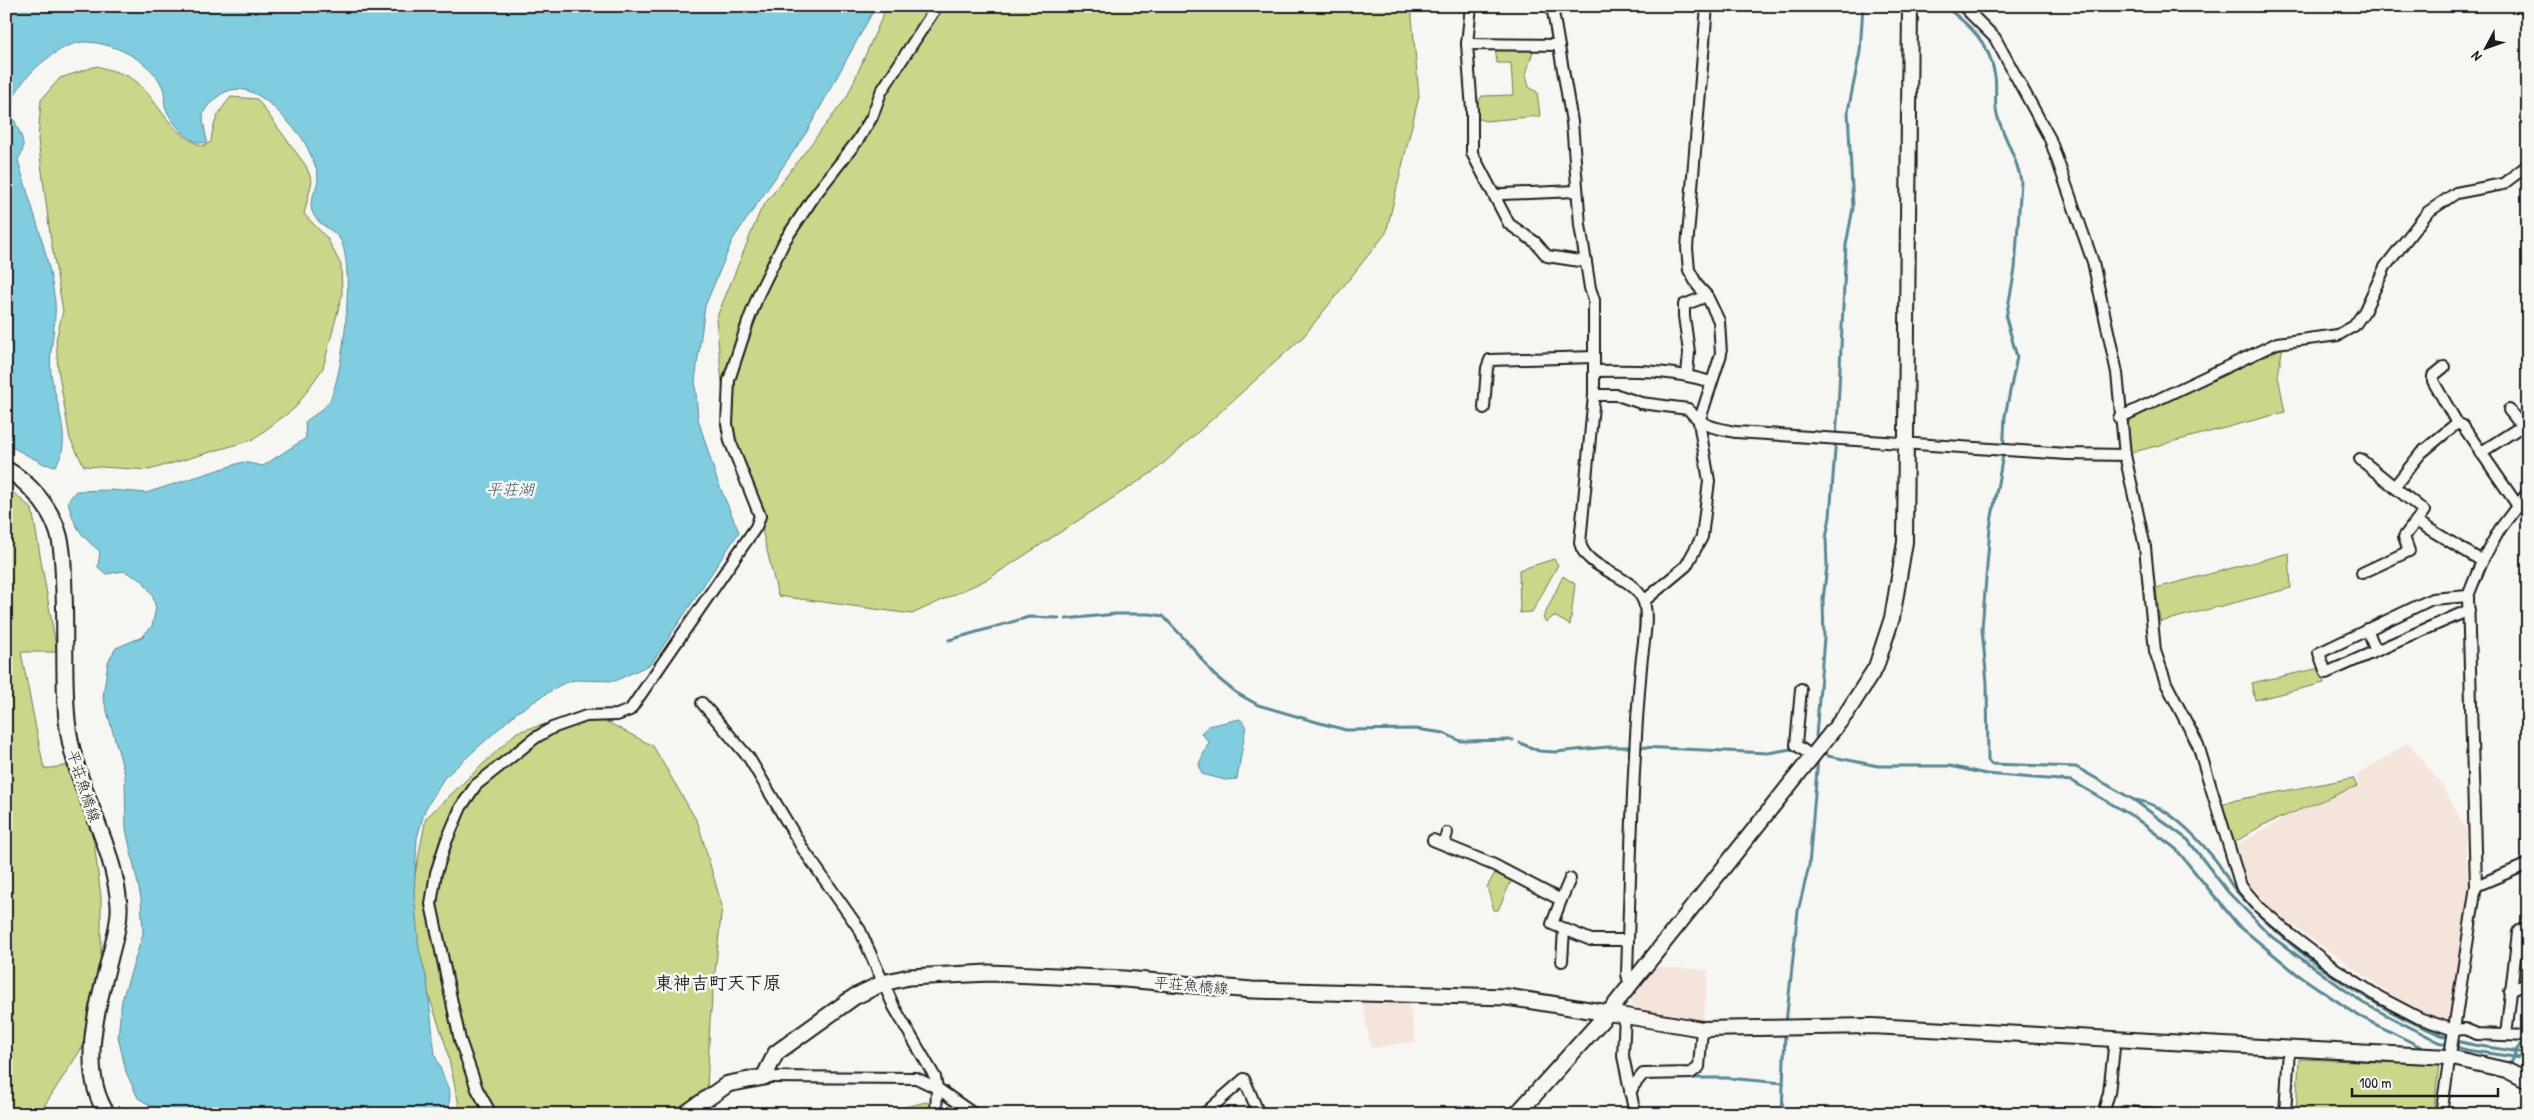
<svg xmlns="http://www.w3.org/2000/svg" width="2534" height="1120" viewBox="0 0 2534 1120" font-family="'Patrick Hand','Klee One',sans-serif">
  <style>
    .built { fill: #f4e4da }
    .green { fill: #cad68a; stroke: #737953 }
    .water { fill: #81cde0; stroke: #598692 }
    .lines { fill: none; stroke-linecap: round; stroke-linejoin: round }
    .stream { stroke: #598692; stroke-width: 3 }
    .minor-casing { stroke: #1c1c1c; stroke-width: 14 }
    .tertiary-casing { stroke: #1c1c1c; stroke-width: 18 }
    .secondary-casing { stroke: #1c1c1c; stroke-width: 19 }
    .minor { stroke: #f6f6f2; stroke-width: 10 }
    .tertiary { stroke: #f6f6f2; stroke-width: 14 }
    .secondary { stroke: #f6f6f2; stroke-width: 15 }
    .labels { text-anchor: middle; dominant-baseline: central; stroke-width: 5; stroke-linejoin: round; paint-order: stroke }
    .street-label { font-size: 15px; fill: #1c1c1c; stroke: #f6f6f2 }
    .water-label { font-size: 16px; font-style: italic; fill: #3f5a61; stroke: #f6f6f2 }
    .quarter-label { font-size: 18px; font-weight: bold; fill: #1c1c1c; stroke: #f6f6f2 }
  </style>
  <rect width="100%" height="100%" fill="#f6f6f2"/>
  <filter id="ink" filterUnits="userSpaceOnUse"><feTurbulence type="fractalNoise" baseFrequency=".02" numOctaves="2"/><feDisplacementMap in="SourceGraphic" scale="10" xChannelSelector="R" yChannelSelector="G"/><feConvolveMatrix kernelMatrix="1 2 1 2 8 2 1 2 1" color-interpolation-filters="sRGB"/></filter>
  <g filter="url(#ink)">
    <!-- built -->
    <g class="built">
      <polygon points="2408,743 2443,787 2466,830 2466,861 2469,889 2450,1023 2405,1004 2274,912 2249,883 2240,867 2234,847 2289,815 2360,785 2356,776"/>
      <polygon points="1655,967 1708,970 1703,1021 1633,1008 1630,997"/>
      <polygon points="1362,998 1408,998 1416,1041 1371,1048"/>
    </g>
    <!-- green -->
    <g class="green">
      <polygon points="887,6 1411,6 1419,96 1386,233 1303,337 1156,470 988,579 912,614 778,596 759,517 727,436 716,319 761,209 847,97"/>
      <polygon points="1495,48 1534,48 1526,74 1529,87 1537,92 1540,116 1485,121 1477,118 1477,104 1482,96 1513,95 1511,63 1497,63"/>
      <path d="M97,66C109,70 128,74 137,82C161,105 169,133 202,146L211,142C213,122 218,112 231,97L257,99L306,166L312,181L304,214L327,238L341,265L342,295L323,368L295,408L252,440L149,470L84,466L70,439L58,369L56,340L63,311L50,234L38,140L41,100L60,78Z"/>
      <polygon points="2283,345 2278,376 2285,412 2130,453 2125,428 2131,419"/>
      <polygon points="6,486 32,509 57,652 21,652 44,769 70,765 90,811 101,897 101,975 89,1037 39,1114 6,1114"/>
      <polygon points="2289,553 2291,588 2160,622 2156,588"/>
      <polygon points="1554,559 1558,565 1532,612 1520,613 1519,570"/>
      <polygon points="1563,576 1575,584 1570,625 1554,616 1546,622 1543,618"/>
      <polygon points="2320,668 2324,683 2255,700 2251,683"/>
      <polygon points="588,712 653,746 698,823 722,906 710,1020 706,1114 461,1114 446,1046 405,926 426,818 517,732"/>
      <polygon points="2353,778 2357,786 2261,826 2232,844 2221,805 2236,800"/>
      <polygon points="1496,871 1512,879 1498,910 1494,910 1487,887"/>
      <polygon points="2528,930 2528,978 2519,982 2515,981 2522,935"/>
      <polygon points="2299,1059 2439,1064 2433,1114 2296,1114"/>
      <polygon points="926,1102 931,1104 930,1114 877,1114"/>
    </g>
    <!-- water -->
    <g class="water">
      <path d="M6,6H876L806,133L733,239L705,306L695,381L698,419L717,480L739,532L651,664L615,681L574,680L560,685L516,713L444,778L425,810L417,838L414,894L419,949L427,980L435,1055L450,1093L449,1107L445,1114H200L151,1106L138,1098L126,1072L118,1036L122,1000L143,934L141,898L126,829L125,775L103,697L108,662L116,648L142,637L152,626L156,608L152,594L143,581L124,571L106,574L98,567L100,551C81,537 73,524 68,501L76,491L111,490L146,493L243,462L263,466L306,438L305,422C312,416 326,409 330,400C344,370 354,274 342,243C336,228 317,227 312,211C308,200 318,189 318,178C318,168 309,152 305,143C301,135 294,129 288,122C270,102 243,75 216,98C211,103 204,108 203,116C203,124 206,134 207,142C192,148 171,122 166,109C163,102 166,93 162,86C150,59 110,41 82,42C58,44 14,81 12,106C10,125 33,141 18,159L19,164C32,209 49,255 55,301C57,325 48,350 51,374C55,401 74,443 55,466L44,464L6,444Z"/>
      <polygon points="1240,719 1246,726 1237,779 1225,780 1202,774 1199,764 1209,742 1201,733 1208,726"/>
    </g>
    <g class="lines">
      <!-- stream -->
      <g class="stream">
        <path d="M1944,6C1970,25 1990,43 1995,76C1997,89 1994,103 1997,115C2004,138 2017,157 2021,181L2015,269L2006,318L2017,357L2005,416L2003,455L1990,528L1982,629L1987,683L1988,760L1991,764L2076,767L2134,800L2188,840L2228,892L2272,937L2363,1003L2439,1042L2466,1050L2528,1059"/>
        <polyline points="1066,619 1116,614 1150,614 1163,616 1193,648 1214,675 1235,692 1258,705 1320,723 1346,730 1416,729 1444,733 1460,741 1513,740"/>
        <polyline points="949,640 1029,617 1059,618"/>
        <polyline points="1818,741 1816,736 1824,638 1823,600 1827,566 1826,538 1830,517 1838,409 1846,245 1853,208 1848,111 1860,52 1863,6"/>
        <polyline points="1520,743 1539,751 1555,752 1608,747 1640,747 1768,753 1797,748"/>
        <polyline points="1823,749 1828,756 1878,766 1950,766 1986,774 2072,781 2134,817 2176,849 2238,925 2297,974 2359,1016 2427,1050"/>
        <path d="M2135,800C2166,804 2194,834 2213,857C2223,868 2228,883 2239,894C2295,956 2378,1013 2457,1041C2480,1048 2505,1048 2528,1054"/>
        <polyline points="1786,1023 1798,911 1809,866 1818,757"/>
        <polyline points="2510,1066 2517,1049 2523,1043 2528,1043"/>
        <polyline points="1670,1078 1727,1078 1783,1083"/>
        <polyline points="1782,1114 1785,1032"/>
      </g>
      <defs>
        <g id="minor">
          <polyline points="1471,6 1467,44 1472,110 1472,153 1509,224 1535,242 1547,256 1586,262"/>
          <path d="M1552,6L1572,122L1580,225L1590,288L1594,300V395L1580,543C1587,571 1631,573 1643,600C1650,614 1642,651 1641,667C1633,758 1631,849 1628,940L1627,974L1630,987"/>
          <polyline points="1963,6 1995,38 2050,139 2093,262 2117,373 2125,455 2145,547 2155,651 2166,683 2198,745 2241,886 2259,907 2292,936 2334,968 2379,997 2419,1018 2454,1030 2465,1029 2477,1034 2528,1036"/>
          <polyline points="1467,44 1558,45"/>
          <polyline points="1496,196 1503,194 1577,191"/>
          <polyline points="2444,367 2433,376 2433,381 2457,423 2463,426 2518,506"/>
          <path d="M1594,371C1634,370 1672,370 1711,382"/>
          <polyline points="1687,375 1689,352 1684,316 1684,305 1707,296"/>
          <path d="M1594,395H1617L1641,403L1688,409C1703,427 1714,428 1736,432L2067,454L2125,455"/>
          <polyline points="1484,408 1487,368 1490,360 1594,357"/>
          <polyline points="2509,410 2522,426"/>
          <polyline points="2119,418 2277,343 2338,335 2354,326 2364,312 2385,267 2428,212 2456,193 2503,184 2528,165"/>
          <polyline points="2480,453 2522,426 2528,433"/>
          <polyline points="2360,459 2424,511 2416,521"/>
          <polyline points="2394,487 2421,453 2457,423"/>
          <polyline points="2362,573 2409,551 2404,537 2416,521 2482,561"/>
          <polyline points="2468,596 2432,599 2319,653 2326,673 2469,610"/>
          <polyline points="1644,601 1686,566 1702,537 1709,481 1699,422 1721,354 1719,321 1707,296 1698,286 1689,270 1687,248 1707,6"/>
          <polyline points="2367,629 2376,651"/>
          <polyline points="1801,689 1796,745 1812,756"/>
          <polyline points="702,703 749,758 803,849 860,930 894,1007 935,1077 937,1088 936,1114"/>
          <polyline points="1433,840 1494,865 1561,900 1552,924 1591,940 1628,940"/>
          <polyline points="1444,843 1447,833"/>
          <polyline points="2476,886 2528,864"/>
          <polyline points="1561,900 1570,879"/>
          <polyline points="1562,961 1564,929"/>
          <polyline points="2510,991 2528,983"/>
          <polyline points="1625,1015 1623,1056 1635,1114"/>
          <polyline points="2506,1035 2518,932 2528,925"/>
          <polyline points="764,1077 916,1078 937,1088 974,1114"/>
          <polyline points="1630,1093 1634,1085 1643,1074 1691,1073 1699,1067 1702,1029"/>
          <polyline points="491,1114 477,1089 460,1040 431,904 436,873 446,842 461,807 476,785 535,738 552,728 586,716 617,715 630,710 756,527 760,516 730,441 727,424 729,380 748,322 759,293 785,240 815,195 858,140 872,117 881,92 937,6"/>
          <polyline points="1204,1114 1244,1079 1259,1114"/>
          <polyline points="2103,1114 2109,1093 2115,1039"/>
          <polyline points="2125,1114 2125,1112 2157,1114"/>
          <polyline points="2285,1114 2289,1049"/>
          <polyline points="2441,1114 2476,886 2468,596 2482,561 2500,529 2528,492"/>
        </g>
        <g id="tertiary">
          <polyline points="1608,1013 1846,714 1876,667 1892,618 1905,542 1910,6"/>
          <polyline points="1608,1013 1702,1029 1872,1026 2448,1057 2506,1070 2528,1081"/>
        </g>
        <g id="secondary">
          <path d="M6,469C29,482 50,507 58,532C64,551 63,572 64,592C66,635 63,678 67,720C73,785 114,841 119,905C120,920 115,938 111,953C99,1002 77,1068 107,1114"/>
          <polyline points="685,1114 728,1084 764,1077 776,1053 854,997 883,983 909,977 989,973 1124,979 1252,990 1507,997 1608,1013"/>
          <polyline points="1517,1114 1608,1013"/>
        </g>
      </defs>
      <!-- minor casing -->
      <use href="#minor" class="minor-casing"/>
      <!-- tertiary casing -->
      <use href="#tertiary" class="tertiary-casing"/>
      <!-- secondary casing -->
      <use href="#secondary" class="secondary-casing"/>
      <!-- minor -->
      <use href="#minor" class="minor"/>
      <!-- tertiary -->
      <use href="#tertiary" class="tertiary"/>
      <!-- secondary -->
      <use href="#secondary" class="secondary"/>
    </g>
  </g>
  <g class="labels">
    <!-- street labels -->
    <g class="street-label">
      <text transform="translate(84 786) rotate(72)">平荘魚橋線</text>
      <text transform="translate(1191 985) rotate(5)">平荘魚橋線</text>
    </g>
    <!-- water labels -->
    <g class="water-label">
      <text x="510" y="489">平荘湖</text>
    </g>
    <!-- quarter labels -->
    <g class="quarter-label">
      <text x="718" y="982">東神吉町天下原</text>
    </g>
  </g>
  <!-- margin -->
  <rect width="2534" height="1120" fill="none" stroke="#f6f6f2" stroke-width="25"/>
  <rect x="12" y="12" width="2509" height="1095" fill="none" stroke="#1c1c1c" stroke-width="2" filter="url(#ink)"/>
  <!-- north arrow -->
  <g transform="translate(2486 48) rotate(229)" stroke="#f6f6f2" stroke-width="4" paint-order="stroke">
  <path d="M0-4L9 19L0 12L-9 19Z" fill="#1c1c1c"/>
  <text y="-8" font-size="14" font-weight="bold" text-anchor="middle" fill="#1c1c1c">N</text>
  </g>
  <!-- scale -->
  <path d="M2352 1088v8h146v-8" fill="none" stroke="#1c1c1c" stroke-width="2.5"/>
  <text x="2359" y="1088" font-size="15" fill="#1c1c1c" stroke="#f6f6f2" stroke-width="4" paint-order="stroke">100 m</text>
</svg>
